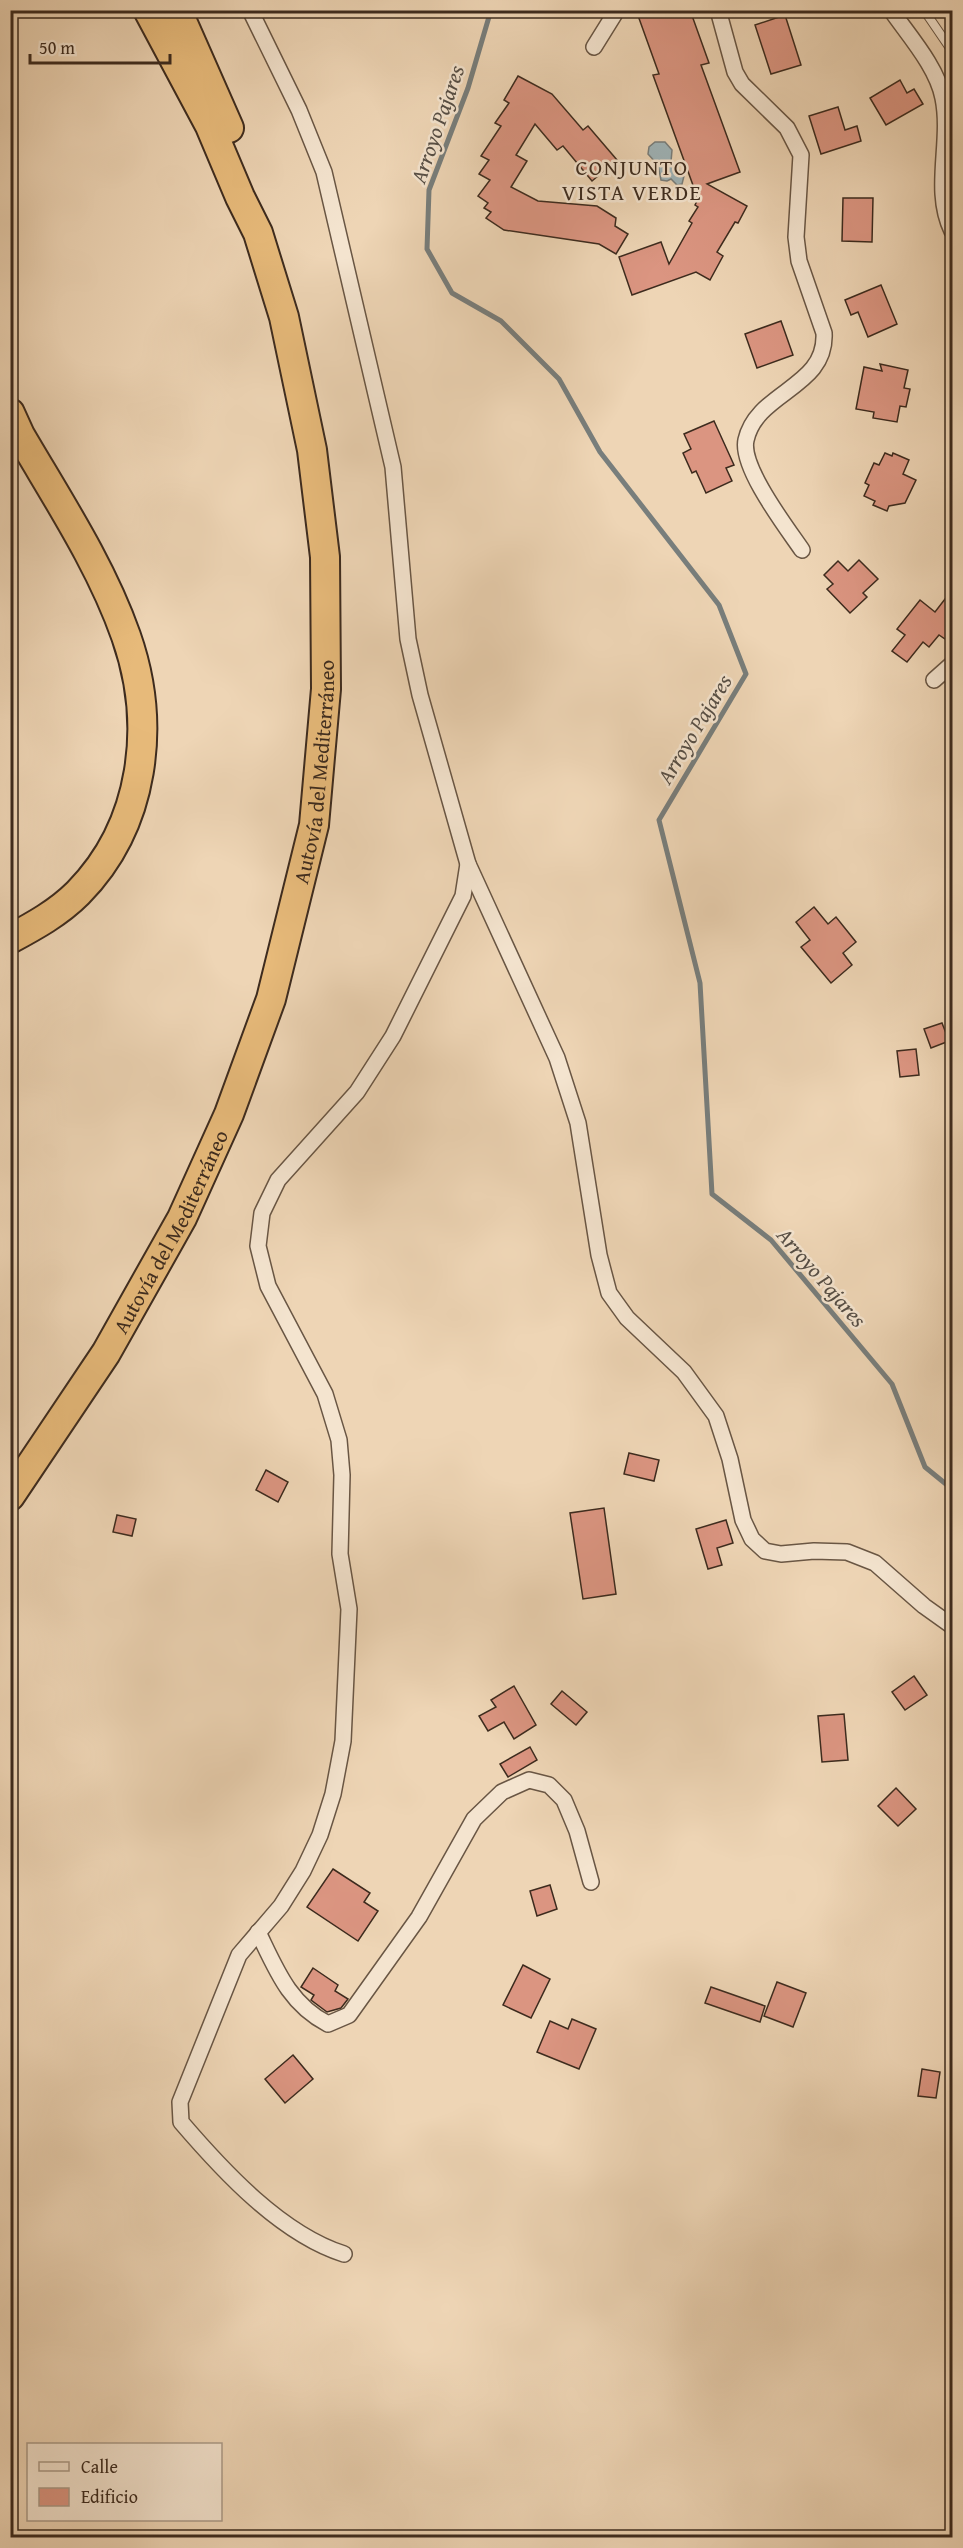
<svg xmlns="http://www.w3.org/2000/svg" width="963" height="2548" viewBox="0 0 963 2548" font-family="'Gentium Book Plus',serif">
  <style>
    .water { fill: #9fb5ba; stroke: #787e7c; stroke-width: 1.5 }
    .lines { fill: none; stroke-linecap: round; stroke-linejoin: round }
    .stream { stroke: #787e7c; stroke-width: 5 }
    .building { fill: #db9581; stroke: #3d2b1e; stroke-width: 1.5 }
    .service-casing { stroke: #695644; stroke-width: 10 }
    .minor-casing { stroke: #695644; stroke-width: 18 }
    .motorway-casing { stroke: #3d2b1e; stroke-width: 32 }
    .service { stroke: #f4e4cf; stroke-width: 8 }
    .minor { stroke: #f4e4cf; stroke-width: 15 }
    .motorway { stroke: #e7ba7a; stroke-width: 28 }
    .labels { text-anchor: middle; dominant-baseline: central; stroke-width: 5; stroke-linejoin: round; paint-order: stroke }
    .street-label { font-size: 21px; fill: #3d2b1e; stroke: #f4e4cf }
    .water-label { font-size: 22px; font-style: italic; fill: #564e45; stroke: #f4e4cf }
    .neighbourhood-label { font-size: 22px; letter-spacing: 1.5px; fill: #3d2b1e; stroke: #f4e4cf }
  </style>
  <rect width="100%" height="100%" fill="#eed5b5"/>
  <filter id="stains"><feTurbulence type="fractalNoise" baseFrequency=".00333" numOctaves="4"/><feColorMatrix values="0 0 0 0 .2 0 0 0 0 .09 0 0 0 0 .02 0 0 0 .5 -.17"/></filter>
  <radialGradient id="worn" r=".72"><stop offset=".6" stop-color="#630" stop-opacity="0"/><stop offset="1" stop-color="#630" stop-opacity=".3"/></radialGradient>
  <!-- water -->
  <polygon class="water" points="655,142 665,142 672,150 671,162 684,176 682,184 677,185 671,179 667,181 661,180 658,165 648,154 649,147"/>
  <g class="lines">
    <!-- stream -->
    <polyline class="stream" points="491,10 468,88 429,190 427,249 452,293 501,321 559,379 600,452 719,605 746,674 659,820 700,983 712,1194 771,1240 892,1384 925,1467 952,1489"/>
  </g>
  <!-- building -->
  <g class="building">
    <polygon points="636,10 690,10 709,63 701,65 740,172 707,184 747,206 738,223 735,222 717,252 723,256 710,280 696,272 632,295 619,257 661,242 669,264 692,223 689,221 698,207 695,205 698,199 653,75 659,74"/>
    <polygon points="785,15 801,65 771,74 755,25"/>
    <polygon points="518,76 552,94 583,130 588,126 617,160 592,181 563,146 557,150 535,124 516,155 527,161 511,187 538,201 597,206 616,218 615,226 628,234 616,254 599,244 504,230 486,218 491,212 484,208 488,203 478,196 490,180 479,174 489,160 481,156 501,126 495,123 509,103 504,100"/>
    <polygon points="900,80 907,93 914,89 923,104 886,125 870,98"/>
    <polygon points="838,107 845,130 857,126 861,141 821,154 809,116"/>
    <polygon points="843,198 873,198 872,242 842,241"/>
    <polygon points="881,285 897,324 868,337 858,312 851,315 845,300"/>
    <polygon points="781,321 793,355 757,368 745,334"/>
    <polygon points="880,364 908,370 904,388 910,389 906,407 900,406 897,422 873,418 874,412 856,409 864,367 882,371"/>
    <polygon points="714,421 734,465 726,468 732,481 706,493 696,471 692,473 683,453 691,449 684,434"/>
    <polygon points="885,453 892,456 893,453 909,460 903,474 916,480 905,503 889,506 887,511 873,505 875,501 864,496 869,485 865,483 874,463 879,465"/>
    <polygon points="859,560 878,579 863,593 867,597 850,613 827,589 833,584 824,575 838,561 848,571"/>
    <polygon points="952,590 952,629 945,639 939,635 929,647 923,642 907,662 892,651 905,635 897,629 920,600 935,612"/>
    <polygon points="814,907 828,924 836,917 856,942 843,953 852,965 831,983 801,947 810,940 796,922"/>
    <polygon points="942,1023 949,1041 931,1048 924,1029"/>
    <polygon points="916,1049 919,1075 900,1077 897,1051"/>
    <polygon points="629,1453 659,1460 654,1481 624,1474"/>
    <polygon points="266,1470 288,1482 278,1502 256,1490"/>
    <polygon points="604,1508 616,1594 583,1599 570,1513"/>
    <polygon points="117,1515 136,1519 132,1536 113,1532"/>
    <polygon points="726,1520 733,1543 717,1548 722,1565 708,1569 696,1529"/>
    <polygon points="914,1676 927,1695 905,1710 892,1692"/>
    <polygon points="514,1686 536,1725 514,1739 504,1722 488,1731 479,1716 496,1707 491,1700"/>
    <polygon points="562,1691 587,1712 576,1725 551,1704"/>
    <polygon points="844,1714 848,1760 822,1762 818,1716"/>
    <polygon points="530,1747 537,1760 508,1777 500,1764"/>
    <polygon points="896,1788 916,1809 898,1826 878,1806"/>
    <polygon points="333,1869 370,1893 364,1902 378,1911 358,1941 307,1907"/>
    <polygon points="550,1885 557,1909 537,1916 530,1891"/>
    <polygon points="523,1965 550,1979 531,2018 503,2005"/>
    <polygon points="313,1968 338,1985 335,1991 348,1999 341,2008 327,2012 311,2000 314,1995 301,1987"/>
    <polygon points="777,1982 806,1993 793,2027 764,2016"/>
    <polygon points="711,1987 765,2006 760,2022 705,2003"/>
    <polygon points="572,2019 596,2029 579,2069 537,2052 550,2021 568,2029"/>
    <polygon points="293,2055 313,2079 285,2103 265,2079"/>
    <polygon points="922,2069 940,2072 936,2098 918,2096"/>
  </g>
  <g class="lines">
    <defs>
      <polyline id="service" points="924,10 952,51"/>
      <g id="minor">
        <polyline points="250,10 299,110 324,172 393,467 408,639 420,695 468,864 557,1058 578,1123 599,1255 609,1293 627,1318 684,1372 716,1416 730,1459 743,1520 752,1539 765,1551 781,1554 814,1551 847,1552 875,1563 924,1606 952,1626"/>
        <path d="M718,10L735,72L742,84L787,128L801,155L796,237L799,261L824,333C827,388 757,391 746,440C740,467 787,528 802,550"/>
        <path d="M891,10C909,36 937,67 943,98C952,142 932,190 952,231"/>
        <polyline points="594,47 617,10"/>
        <polyline points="934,680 952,664"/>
        <path d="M258,1932C276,1969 289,2004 328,2024L349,2015L419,1917L474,1819L502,1792L529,1780L549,1785L564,1800L577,1831L591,1882"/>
        <path d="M344,2254C281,2234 223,2171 181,2122L180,2102L239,1955L281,1906L303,1871L320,1835L333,1794L343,1741L349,1609L340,1554L342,1475L339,1440L325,1394L268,1286L258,1246L262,1213L278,1180L357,1092L393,1036L463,896L468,864"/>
      </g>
      <g id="motorway">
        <polyline points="177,10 229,128"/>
        <path d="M10,413L20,435C58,500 101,565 126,636C157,724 145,825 78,893C58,913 34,926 10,939"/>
        <path id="s1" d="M10,1496L106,1353L182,1218L229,1114L271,999L314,825L326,689L325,557L312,450L284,317L258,233L240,197L210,126L148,10"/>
      </g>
    </defs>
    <!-- service casing -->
    <use href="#service" class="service-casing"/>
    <!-- minor casing -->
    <use href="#minor" class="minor-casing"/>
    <!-- motorway casing -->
    <use href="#motorway" class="motorway-casing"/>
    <!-- service -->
    <use href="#service" class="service"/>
    <!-- minor -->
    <use href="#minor" class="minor"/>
    <!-- motorway -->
    <use href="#motorway" class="motorway"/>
  </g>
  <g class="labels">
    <!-- street labels -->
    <g class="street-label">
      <text stroke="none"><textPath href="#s1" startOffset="796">Autovía del Mediterráneo</textPath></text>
      <text stroke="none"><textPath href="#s1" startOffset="310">Autovía del Mediterráneo</textPath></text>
    </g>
    <!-- water labels -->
    <g class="water-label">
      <text transform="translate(437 124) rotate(-71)">Arroyo Pajares</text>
      <text transform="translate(694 729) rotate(-59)">Arroyo Pajares</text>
      <text transform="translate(822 1277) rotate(49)">Arroyo Pajares</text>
    </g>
    <!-- neighbourhood labels -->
    <g class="neighbourhood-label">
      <text x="632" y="167">CONJUNTO<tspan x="632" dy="25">VISTA VERDE</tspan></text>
    </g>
  </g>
  <!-- margin -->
  <rect width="963" height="2548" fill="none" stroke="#eed5b5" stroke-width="36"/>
  <rect x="12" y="12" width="939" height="2524" fill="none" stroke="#3d2b1e" stroke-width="3"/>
  <rect x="18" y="18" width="927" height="2512" fill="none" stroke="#3d2b1e" stroke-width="1.5"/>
  <!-- legend -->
  <rect x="27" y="2443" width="195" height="78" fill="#f4e4cf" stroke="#ab9a88" stroke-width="1.5"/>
  <rect x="39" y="2462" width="30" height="9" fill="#f4e4cf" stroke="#ab9a88" stroke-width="1.5"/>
  <text x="81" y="2473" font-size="18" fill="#3d2b1e">Calle</text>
  <rect x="39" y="2488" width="30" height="18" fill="#db9581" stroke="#ab9a88" stroke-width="1.5"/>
  <text x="81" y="2503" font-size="18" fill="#3d2b1e">Edificio</text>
  <!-- scale -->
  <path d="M30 54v9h140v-9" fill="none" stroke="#3d2b1e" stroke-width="3"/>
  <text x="39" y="54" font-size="18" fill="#3d2b1e" stroke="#f4e4cf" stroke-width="4.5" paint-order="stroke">50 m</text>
  <rect width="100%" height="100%" filter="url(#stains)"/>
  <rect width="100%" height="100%" fill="url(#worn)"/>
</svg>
